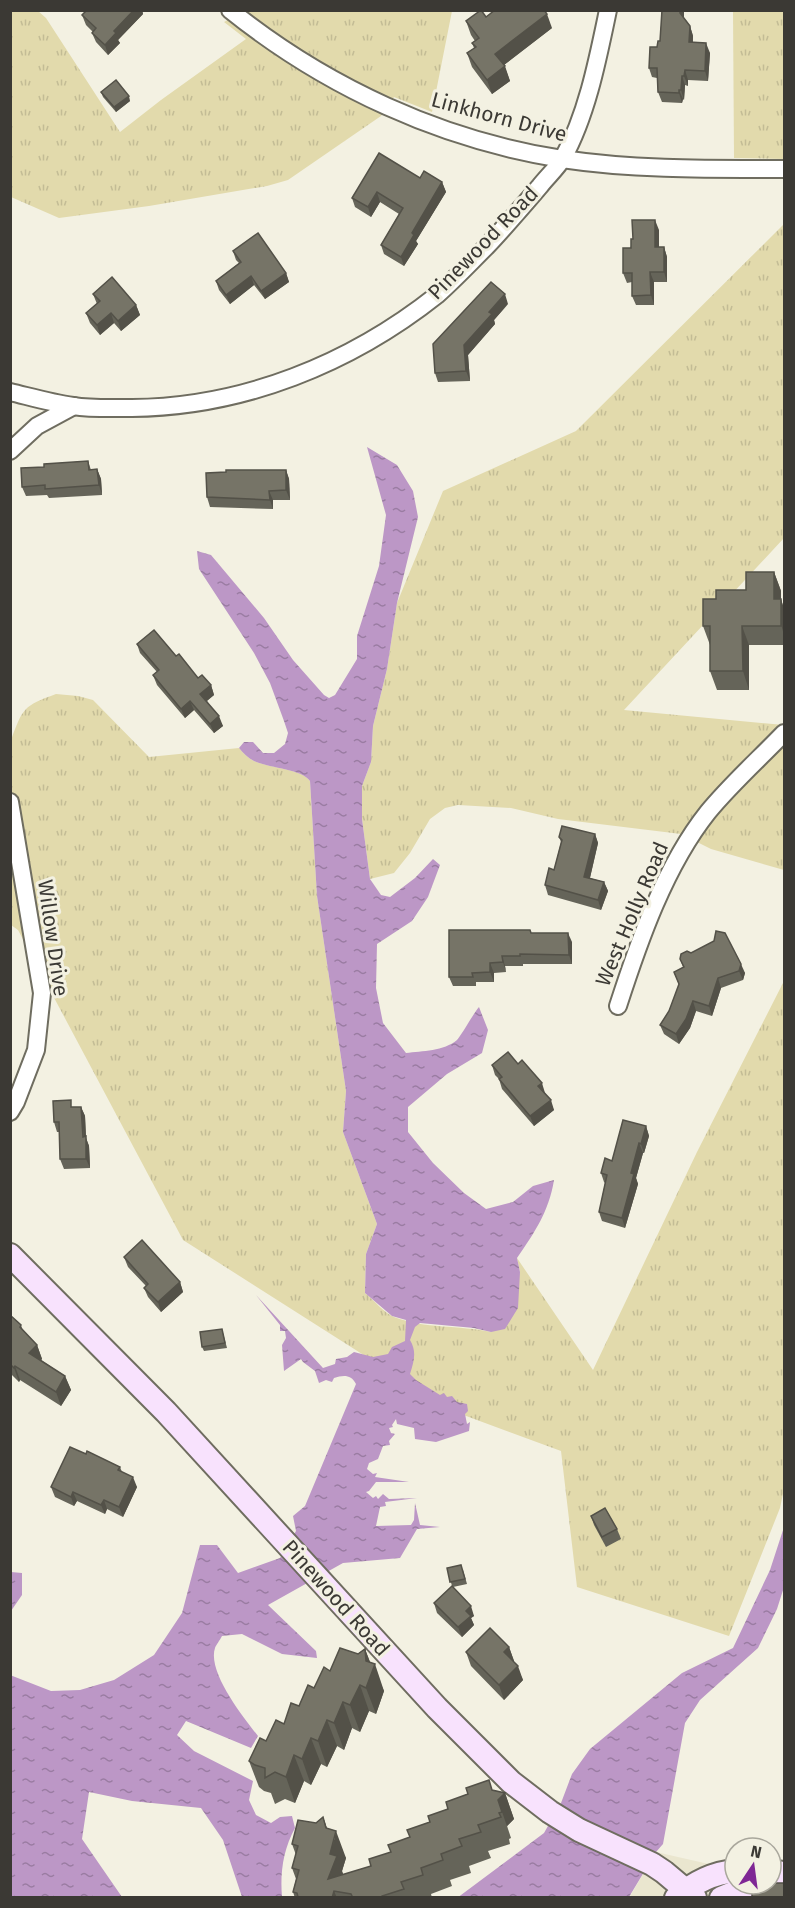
<svg xmlns="http://www.w3.org/2000/svg" width="795" height="1908" viewBox="0 0 795 1908" font-family="'Fira Sans',sans-serif">
  <style>
    .built { fill: #eae6cf }
    .grass { fill: url(#grass-tufts) }
    .water { fill: url(#water-ripples) }
    .lines { fill: none; stroke-linecap: round; stroke-linejoin: round }
    .street-casing { stroke: #6f6d60; stroke-width: 20 }
    .secondary-casing { stroke: #6f6d60; stroke-width: 26 }
    .street { stroke: #fff; stroke-width: 16 }
    .secondary { stroke: #f8e2fd; stroke-width: 22 }
    .wall { fill: #656459 }
    .shaded-wall { fill: #535148 }
    .building { fill: #767467; stroke: #535148; stroke-width: 1.5 }
    .labels { text-anchor: middle; dominant-baseline: central; stroke-width: 6; stroke-linejoin: round; paint-order: stroke }
    .street-label { font-size: 21px; fill: #3b3934; stroke: #f3f1e2 }
  </style>
  <defs>
    <pattern id="grass-tufts" width="24" height="20" patternUnits="userSpaceOnUse" patternTransform="scale(1.5)"><rect width="24" height="20" fill="#e2daac"/><path d="M3 7l-1-3M5 7V3M7 7l1-3M15 17l-1-3M17 17v-4M19 17l1-3" fill="none" stroke="#c3bc95"/></pattern>
    <pattern id="water-ripples" width="26" height="14" patternUnits="userSpaceOnUse" patternTransform="scale(1.5)"><rect width="26" height="14" fill="#bc97c6"/><path d="M2 4q2-2 4 0t4 0M15 11q2-2 4 0t4 0" fill="none" stroke="#9a7ca2"/></pattern>
  </defs>
  <rect width="100%" height="100%" fill="#f3f1e2"/>
  <!-- built -->
  <polygon class="built" points="656,1852 735,1870 735,1884 784,1897 629,1898"/>
  <!-- grass -->
  <g class="grass">
    <polygon points="11,11 38,11 46,18 120,132 161,100 246,39 224,22 244,11 452,11 432,112 394,97 381,116 288,180 267,186 149,206 59,218 11,197"/>
    <polygon points="733,11 784,11 784,159 734,158"/>
    <polygon points="784,224 784,538 624,710 784,725 784,870 711,849 681,834 558,819 511,808 458,805 445,808 430,819 410,853 394,873 370,879 362,819 362,786 371,762 373,726 387,669 397,603 443,491 576,431"/>
    <path d="M56,694L78,696L93,700L149,757L239,748C243,753 248,758 254,761C269,768 302,769 310,781L317,896L346,1091L343,1132L377,1224L366,1254L365,1293C374,1300 384,1313 394,1317C425,1329 459,1325 491,1332L520,1272L517,1258L593,1370L697,1152L784,981V1489L780,1508L729,1636L577,1587L561,1451L450,1410L183,1240L18,930L11,925V740C23,708 23,706 56,694Z"/>
  </g>
  <!-- water -->
  <g class="water">
    <path d="M367,447L397,465L413,491L418,517L397,603L387,669L373,726L371,762L362,786V819L370,879L381,895L390,897L415,878L433,859L440,865L428,897L412,921L377,944L376,988L383,1023L406,1053C422,1051 444,1051 457,1040C461,1036 473,1014 479,1007L488,1030L482,1053L447,1074L408,1107V1132L433,1163L464,1193L486,1209L513,1202L533,1186L554,1180C549,1211 535,1232 517,1258L520,1272L518,1308L505,1329L491,1332L474,1328L420,1323L415,1327L410,1340C417,1352 414,1361 410,1374L416,1380L440,1395L444,1393L447,1397L452,1396L457,1402L467,1404L468,1411L465,1414L467,1424L470,1422L469,1431L436,1442L415,1439L414,1428L397,1424L396,1419L392,1425L393,1427L389,1428L391,1433L395,1434L389,1441L390,1445L383,1446L378,1459L369,1463L367,1469L373,1474L377,1473L375,1477L409,1482H376L369,1491L366,1492L373,1498L376,1496L378,1499L383,1494L389,1499L417,1498L385,1502L386,1506L380,1507L376,1526L411,1525L414,1520L415,1503L420,1525L440,1527L417,1529L400,1558L343,1563L268,1605L316,1651L317,1658L282,1654L242,1634L222,1636C220,1640 216,1645 215,1648C207,1672 244,1718 258,1736L251,1748L186,1721L177,1735L194,1751L253,1781L249,1800L256,1815L271,1823L280,1817L292,1816L295,1828C283,1850 280,1873 282,1897H242L223,1840L201,1808L132,1801L89,1792L82,1839L122,1897H11L10,1675L51,1691L80,1690L114,1680L154,1655L182,1613L200,1545H217L238,1573L280,1558L296,1531L293,1516L305,1506L356,1384C351,1374 343,1375 334,1378L332,1382L326,1380L319,1383L315,1371L303,1362L301,1359L284,1371L282,1345L286,1338L285,1331H280V1325L256,1295L323,1368L335,1364L336,1359L347,1357L354,1352L373,1357L388,1354L392,1347L405,1341L406,1320L392,1316L365,1293L366,1254L377,1224L343,1132L346,1091L317,896L310,781C302,769 268,768 254,761C248,758 243,753 239,748L244,742H253L263,753H274L285,744L288,733L284,721L270,683L254,653L199,569L197,551L211,555L264,618L293,660L324,695L329,698L335,695L357,659V636L379,566L386,515Z"/>
    <polygon points="784,1527 784,1587 777,1609 758,1648 700,1700 685,1723 663,1844 656,1852 629,1897 457,1898 544,1833 561,1803 572,1774 590,1749 682,1673 733,1648 770,1570"/>
    <polygon points="11,1572 22,1573 22,1595 11,1611"/>
  </g>
  <g class="lines">
    <defs>
      <g id="street">
        <path d="M230,10C326,87 441,140 562,159C635,170 711,169 784,169"/>
        <path d="M10,392C31,397 52,403 73,406C92,409 112,408 132,408C243,407 350,364 437,295C454,280 470,263 486,247C505,227 522,207 540,186C547,177 557,168 563,158C587,115 598,58 608,10"/>
        <polyline points="10,451 37,426 74,406"/>
        <polyline points="10,802 42,993 36,1050 16,1102 10,1112"/>
        <path d="M618,1006C639,941 665,866 708,812C731,784 759,759 784,733"/>
      </g>
      <g id="secondary">
        <polyline points="10,1255 166,1412 437,1708 511,1782 550,1812 579,1830 652,1864 664,1872 695,1898"/>
        <polyline points="771,1871 784,1873"/>
        <path d="M676,1898C692,1884 713,1873 735,1871"/>
        <polyline points="721,1898 738,1891 767,1884"/>
      </g>
    </defs>
    <!-- street casing -->
    <use href="#street" class="street-casing"/>
    <!-- secondary casing -->
    <use href="#secondary" class="secondary-casing"/>
    <!-- street -->
    <use href="#street" class="street"/>
    <!-- secondary -->
    <use href="#secondary" class="secondary"/>
  </g>
  <!-- wall -->
  <g class="wall">
    <polygon points="87,10 142,10 143,14 118,40 120,43 108,55 96,42 92,33 93,32 86,25 82,15"/>
    <polygon points="662,10 684,10 684,18 690,26 693,36 693,42 710,53 708,81 688,80 688,86 685,85 684,100 683,99 682,103 662,102 658,92 657,78 652,77 649,68 660,41"/>
    <polygon points="486,17 552,28 504,65 510,81 492,94 472,67 467,53 474,48 472,43 475,41 471,35 466,21"/>
    <polygon points="101,92 130,101 116,112 103,97"/>
    <polygon points="420,178 442,182 446,192 416,241 418,244 404,266 384,254 381,245 399,214 380,202 371,217 355,207 352,198"/>
    <polygon points="659,230 659,247 664,247 667,257 667,282 654,282 654,305 636,305 632,296 632,282 627,283 623,273 633,239"/>
    <polygon points="233,251 286,273 289,282 265,299 254,285 230,304 219,290 216,281 239,263 236,260"/>
    <polygon points="93,294 136,305 140,315 121,331 114,323 100,335 90,323 86,313 97,304"/>
    <polygon points="508,304 494,320 495,324 468,355 470,381 438,382 435,373"/>
    <polygon points="88,461 91,470 97,469 101,479 102,495 49,498 47,495 26,496 22,487 44,467"/>
    <polygon points="286,470 289,479 290,500 273,500 273,509 210,507 207,497"/>
    <polygon points="774,572 781,591 781,599 784,609 784,645 749,645 749,690 717,690 710,671 710,645 703,626 716,599 746,590"/>
    <polygon points="137,644 176,656 198,678 211,685 214,695 207,701 223,726 214,733 194,710 185,718 157,685 153,675 157,672 140,653"/>
    <polygon points="595,834 598,843 590,878 604,882 608,891 601,910 548,895 545,885 554,870 561,842 559,837"/>
    <polygon points="530,930 531,933 572,942 572,964 523,964 523,966 505,966 506,972 494,973 494,982 476,982 476,986 453,986 449,977"/>
    <polygon points="714,941 745,973 743,980 721,988 712,1016 696,1011 690,1028 679,1044 664,1034 660,1025 669,1011 679,985 674,972 683,967 680,959"/>
    <polygon points="492,1065 545,1093 554,1110 534,1126 502,1089 499,1079 495,1075"/>
    <polygon points="73,1107 81,1107 85,1116 86,1138 89,1146 90,1168 64,1169 60,1159 60,1132 57,1132 54,1122"/>
    <polygon points="646,1126 649,1136 644,1153 643,1153 636,1178 638,1184 625,1228 602,1221 599,1212 605,1183 604,1182 601,1173"/>
    <polygon points="124,1257 180,1282 183,1292 161,1312 148,1297 144,1288 146,1286 128,1267"/>
    <polygon points="10,1315 21,1325 23,1331 37,1345 42,1359 41,1360 65,1376 71,1390 61,1406 20,1380 19,1382 10,1373"/>
    <polygon points="222,1329 227,1348 204,1351 202,1347"/>
    <polygon points="86,1454 120,1467 122,1472 137,1487 123,1517 107,1509 105,1514 77,1501 74,1506 55,1497 51,1487"/>
    <polygon points="591,1516 617,1529 621,1539 606,1547 594,1525"/>
    <polygon points="447,1568 463,1570 467,1584 453,1587 474,1616 471,1618 474,1625 462,1637 437,1613 434,1603 452,1586"/>
    <polygon points="509,1647 514,1661 514,1662 523,1680 504,1700 471,1666 466,1652"/>
    <polygon points="365,1649 370,1662 384,1691 376,1714 369,1711 360,1732 352,1728 344,1750 337,1746 327,1767 321,1764 311,1785 304,1781 295,1803 285,1799 275,1804 271,1793 264,1791 259,1787 249,1761 266,1741 284,1724 314,1688 330,1671"/>
    <polygon points="493,1790 505,1793 514,1819 507,1826 511,1838 509,1839 510,1844 488,1851 491,1858 469,1866 471,1873 450,1880 452,1886 431,1894 432,1898 295,1898 293,1892 296,1879 292,1868 296,1855 292,1844 323,1817 327,1829 346,1858 342,1871 343,1875 371,1866 448,1809"/>
  </g>
  <!-- shaded-wall -->
  <g class="shaded-wall">
    <polygon points="134,10 142,10 143,14 118,40 120,43 108,55 105,45 114,31"/>
    <polygon points="680,10 684,10 684,22 680,13"/>
    <polygon points="547,14 552,28 500,68 495,54"/>
    <polygon points="690,26 693,36 692,52 689,42"/>
    <polygon points="706,43 710,53 708,81 705,71"/>
    <polygon points="505,66 510,81 492,94 487,80"/>
    <polygon points="685,70 688,80 688,86 684,76"/>
    <polygon points="682,76 685,85 684,100 681,90"/>
    <polygon points="679,90 683,99 682,103 679,93"/>
    <polygon points="129,96 130,101 116,112 114,107"/>
    <polygon points="442,182 446,192 416,241 418,244 404,266 401,257 412,233"/>
    <polygon points="377,192 380,202 371,217 368,207"/>
    <polygon points="655,220 659,230 659,257 655,247"/>
    <polygon points="664,247 667,257 667,282 664,272"/>
    <polygon points="650,272 654,282 654,305 651,295"/>
    <polygon points="286,273 289,282 265,299 261,291"/>
    <polygon points="251,276 254,285 230,304 226,295"/>
    <polygon points="505,294 508,304 494,320 495,324 468,355 470,381 466,371 464,345 489,312"/>
    <polygon points="136,305 140,315 121,331 118,321"/>
    <polygon points="111,313 114,323 100,335 97,325"/>
    <polygon points="97,469 101,479 102,495 99,485"/>
    <polygon points="286,470 289,479 290,500 286,490"/>
    <polygon points="269,491 273,500 273,509 270,500"/>
    <polygon points="774,572 781,591 781,599 784,609 784,635 774,599"/>
    <polygon points="742,626 749,645 749,690 743,671"/>
    <polygon points="211,685 214,695 204,703 200,694"/>
    <polygon points="190,701 194,710 185,718 181,709"/>
    <polygon points="219,716 223,726 214,733 210,724"/>
    <polygon points="595,834 598,843 588,886 584,877"/>
    <polygon points="604,882 608,891 601,910 598,900"/>
    <polygon points="568,933 572,942 572,964 569,955"/>
    <polygon points="502,956 505,966 506,972 503,962"/>
    <polygon points="490,963 494,973 494,982 490,972"/>
    <polygon points="741,964 745,973 743,980 739,971"/>
    <polygon points="718,978 721,988 712,1016 709,1006"/>
    <polygon points="693,1001 696,1011 690,1028 679,1044 676,1034"/>
    <polygon points="542,1083 545,1093 542,1096 538,1086"/>
    <polygon points="551,1100 554,1110 534,1126 530,1116"/>
    <polygon points="81,1107 85,1116 86,1138 89,1146 90,1168 86,1159"/>
    <polygon points="646,1126 649,1136 644,1153 641,1144"/>
    <polygon points="639,1143 643,1153 636,1178 638,1184 625,1228 622,1218 631,1173"/>
    <polygon points="180,1282 183,1292 161,1312 158,1302"/>
    <polygon points="37,1345 42,1359 34,1367 29,1353"/>
    <polygon points="15,1366 20,1380 19,1382 14,1368"/>
    <polygon points="65,1376 71,1390 61,1406 56,1392"/>
    <polygon points="133,1477 137,1487 123,1517 119,1507"/>
    <polygon points="73,1492 77,1501 74,1506 71,1497"/>
    <polygon points="104,1500 107,1509 105,1514 101,1505"/>
    <polygon points="471,1606 474,1616 471,1618 474,1625 462,1637 458,1627 466,1611"/>
    <polygon points="509,1647 514,1661 509,1666 504,1652"/>
    <polygon points="365,1649 373,1670 375,1664 384,1691 376,1714 366,1688"/>
    <polygon points="518,1666 523,1680 504,1700 499,1685"/>
    <polygon points="360,1685 369,1711 360,1732 350,1705"/>
    <polygon points="343,1702 352,1728 344,1750 334,1723"/>
    <polygon points="327,1720 337,1746 327,1767 318,1741"/>
    <polygon points="311,1738 321,1764 311,1785 302,1759"/>
    <polygon points="294,1755 304,1781 295,1803 286,1777"/>
    <polygon points="505,1793 514,1819 507,1826 511,1838 498,1800"/>
    <polygon points="323,1817 333,1845 336,1831 346,1858 342,1871 346,1882 334,1891 337,1898 332,1898 328,1879 330,1854 326,1828"/>
  </g>
  <!-- building -->
  <g class="building">
    <polygon points="87,10 134,10 114,31 116,33 105,45 92,33 96,28 82,15"/>
    <polygon points="481,10 486,17 495,10 544,10 547,14 495,54 505,66 487,80 467,53 476,47 472,43 479,38 466,21"/>
    <polygon points="662,10 680,10 680,13 690,26 689,42 706,43 705,71 685,70 684,76 682,76 681,90 679,90 679,93 658,92 657,68 649,68 650,47 657,47 658,41 660,41"/>
    <polygon points="116,80 129,96 114,107 101,92"/>
    <polygon points="379,153 420,178 424,171 442,182 412,233 414,235 401,257 381,245 403,208 377,192 368,207 352,198"/>
    <polygon points="632,220 655,220 655,247 664,247 664,272 650,272 651,295 632,296 632,273 623,273 623,248 631,248 631,239 633,239"/>
    <polygon points="258,233 286,273 261,291 251,276 226,295 216,281 241,262 233,251"/>
    <polygon points="112,277 136,305 118,321 111,313 97,325 86,313 100,301 93,294"/>
    <polygon points="491,282 505,294 489,312 492,314 464,345 466,371 435,373 433,344"/>
    <polygon points="88,461 89,470 97,469 99,485 45,489 45,485 22,487 21,468 44,467 44,464"/>
    <polygon points="226,470 286,470 286,490 269,491 270,500 207,497 206,473 226,472"/>
    <polygon points="746,572 774,572 774,599 781,599 781,626 742,626 743,671 710,671 710,626 703,626 703,599 716,599 716,590 746,590"/>
    <polygon points="154,630 176,656 179,654 198,678 202,675 211,685 200,694 219,716 210,724 190,701 181,709 153,675 159,670 137,644"/>
    <polygon points="562,826 595,834 584,877 604,882 598,900 545,885 549,868 554,870 562,840 559,837"/>
    <polygon points="449,930 530,930 531,933 568,933 569,955 520,954 520,956 502,956 503,962 490,963 490,972 472,973 473,977 449,977"/>
    <polygon points="716,931 725,933 741,964 739,971 718,978 709,1006 693,1001 686,1019 676,1034 660,1025 669,1011 679,984 674,972 684,967 680,959 681,954 687,951 691,953 714,941"/>
    <polygon points="508,1052 518,1064 522,1060 542,1083 538,1086 551,1100 530,1116 499,1079 502,1077 492,1065"/>
    <polygon points="71,1100 71,1107 81,1107 83,1137 86,1136 86,1159 60,1159 59,1122 54,1122 53,1101"/>
    <polygon points="623,1120 646,1126 641,1144 639,1143 631,1173 634,1174 622,1218 599,1212 607,1175 601,1173 605,1158 612,1161"/>
    <polygon points="142,1240 180,1282 158,1302 144,1288 148,1284 124,1257"/>
    <polygon points="10,1315 21,1325 20,1327 37,1345 29,1353 65,1376 56,1392 15,1366 14,1368 10,1364"/>
    <polygon points="222,1329 225,1343 202,1347 200,1332"/>
    <polygon points="70,1447 86,1454 87,1451 120,1467 118,1470 133,1477 119,1507 104,1500 101,1505 73,1492 71,1497 51,1487"/>
    <polygon points="605,1508 617,1529 602,1537 591,1516"/>
    <polygon points="461,1565 465,1579 450,1582 447,1568"/>
    <polygon points="452,1586 471,1606 466,1611 471,1616 458,1627 434,1603"/>
    <polygon points="490,1628 509,1647 504,1652 518,1666 499,1685 466,1652"/>
    <polygon points="340,1648 358,1654 365,1649 366,1661 375,1664 366,1688 360,1685 350,1705 343,1702 334,1723 327,1720 318,1741 311,1738 302,1759 294,1755 286,1777 275,1772 265,1778 265,1768 255,1765 249,1761 260,1738 266,1741 276,1720 284,1724 291,1703 299,1706 308,1685 314,1688 324,1667 330,1671"/>
    <polygon points="489,1780 492,1790 505,1793 498,1800 502,1812 499,1813 501,1817 478,1825 481,1832 459,1839 462,1846 441,1854 443,1860 421,1868 423,1875 401,1882 404,1889 382,1896 382,1898 353,1898 351,1894 334,1891 332,1898 301,1898 298,1897 297,1893 293,1892 299,1870 292,1868 298,1846 292,1844 298,1820 316,1823 323,1817 326,1828 336,1831 330,1854 337,1856 328,1879 371,1866 369,1859 391,1852 388,1845 410,1837 407,1830 430,1822 428,1816 448,1809 446,1802 468,1794 466,1788"/>
    <polygon points="771,1883 784,1883 784,1898 752,1898 752,1884 771,1884"/>
  </g>
  <g class="labels">
    <!-- street labels -->
    <g class="street-label">
      <text transform="translate(499 117) rotate(15)">Linkhorn Drive</text>
      <text transform="translate(483 243) rotate(-46)">Pinewood Road</text>
      <text transform="translate(632 914) rotate(-67)">West Holly Road</text>
      <text transform="translate(53 938) rotate(82)">Willow Drive</text>
      <text transform="translate(336 1598) rotate(48)">Pinewood Road</text>
    </g>
  </g>
  <!-- border -->
  <rect width="795" height="1908" fill="none" stroke="#3b3934" stroke-width="24"/>
  <!-- north arrow -->
  <g transform="translate(753 1866) rotate(13)"><circle r="28" fill="#f3f1e2" stroke="#a9a79c" stroke-width="1.5"/>
  <path d="M0-4.5L10 22L0 15L-10 22Z" fill="#7f2795"/>
  <text y="-9" font-size="16" font-weight="bold" text-anchor="middle" fill="#3b3934">N</text>
  </g>
</svg>
